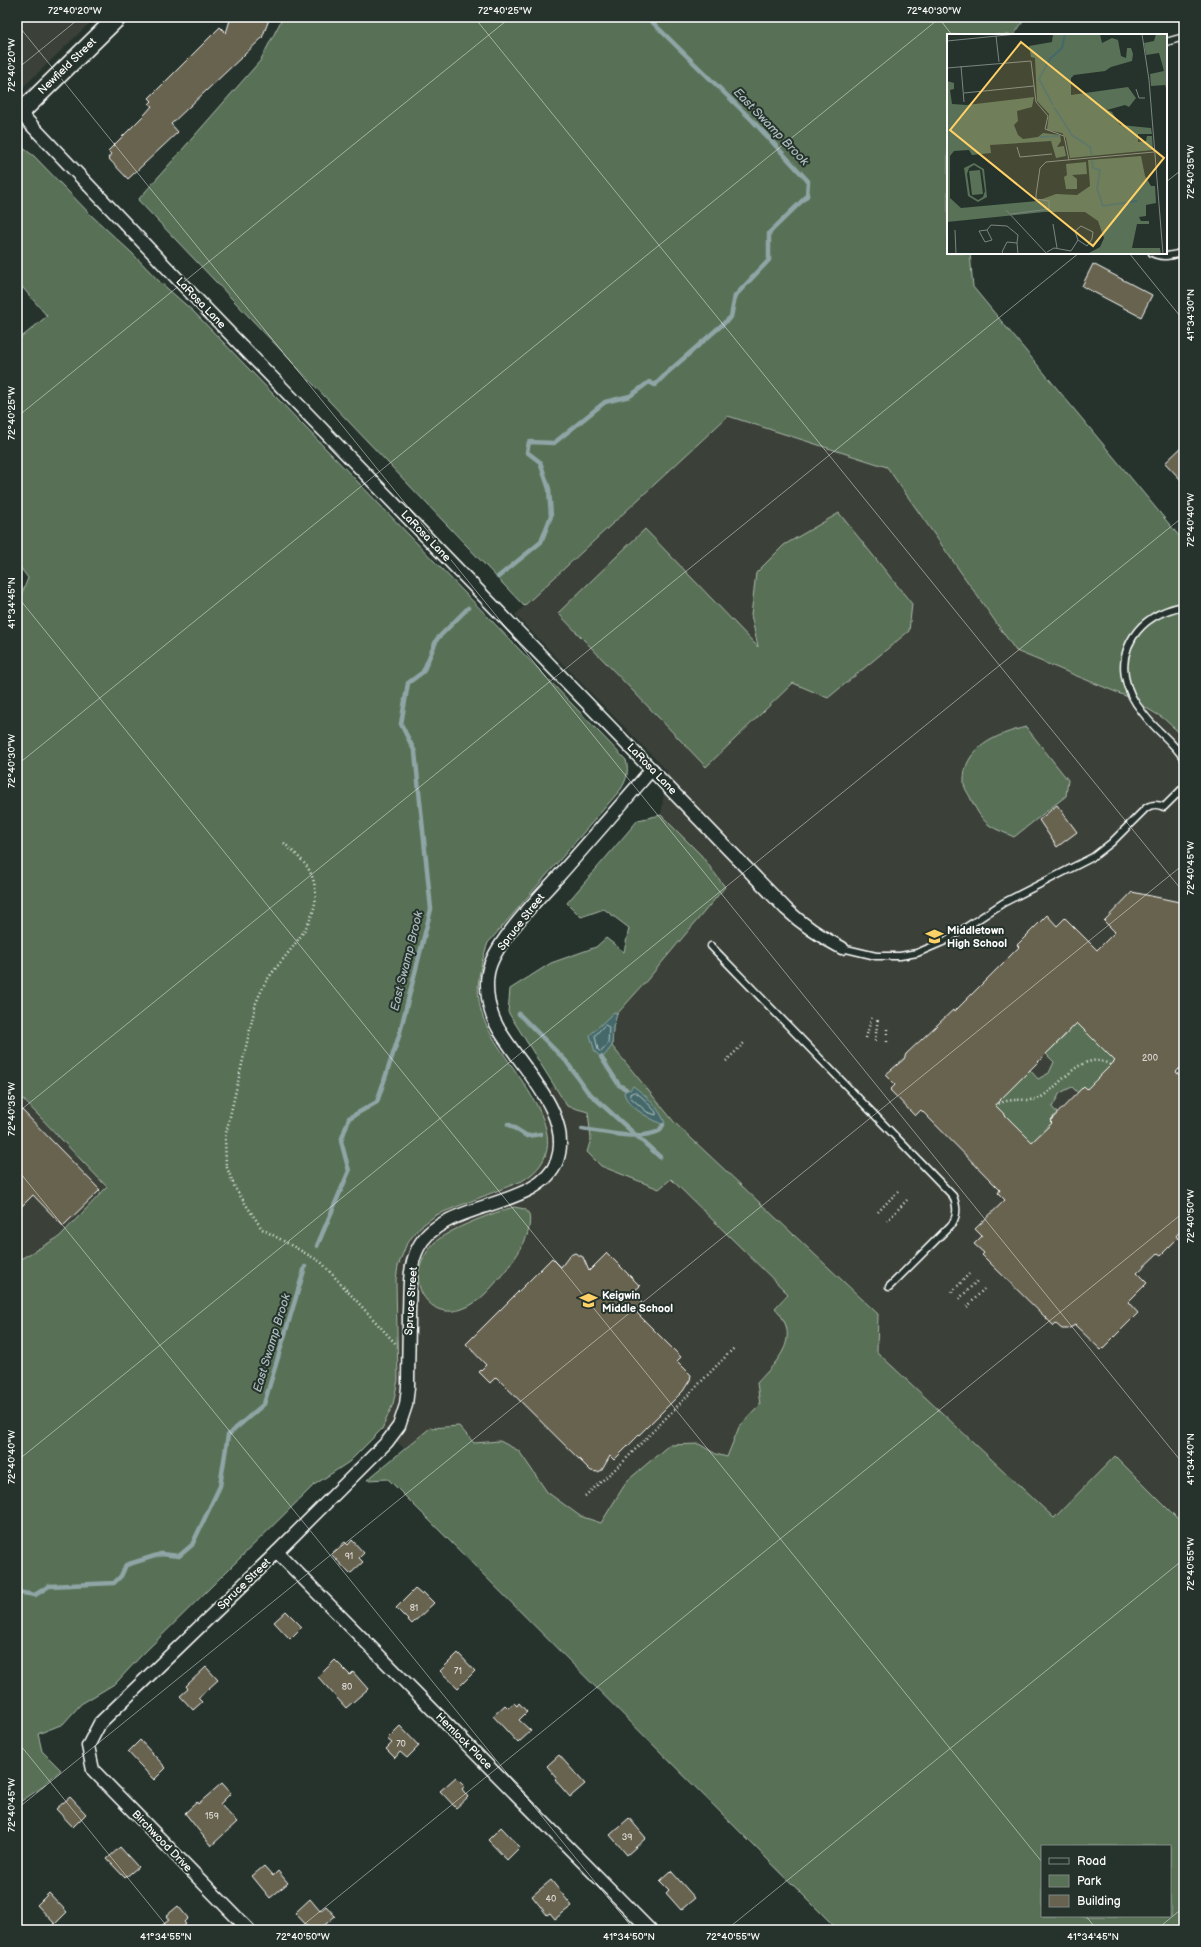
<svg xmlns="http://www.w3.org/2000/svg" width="1201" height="1947" viewBox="0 0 1201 1947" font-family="'Balsamiq Sans',sans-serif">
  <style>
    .built { fill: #3a4138 }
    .green { fill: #587157; stroke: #acb8ab; fill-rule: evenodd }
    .water { fill: #44696a; stroke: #8fa5a6 }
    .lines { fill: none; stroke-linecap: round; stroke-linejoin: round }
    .shore { stroke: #b4c3c3; stroke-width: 1 }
    .stream { stroke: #8fa5a6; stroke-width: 4.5 }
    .building { fill: #676350; stroke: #fff; fill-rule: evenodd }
    .lane-casing { stroke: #fff; stroke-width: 9 }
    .street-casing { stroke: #fff; stroke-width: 15 }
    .secondary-casing { stroke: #fff; stroke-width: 20 }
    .path { stroke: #fff; stroke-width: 2.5; stroke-dasharray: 1 3; stroke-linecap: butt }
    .lane { stroke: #26332d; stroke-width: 6 }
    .street { stroke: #26332d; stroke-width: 12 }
    .secondary { stroke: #26332d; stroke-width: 17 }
    .ticks { fill: none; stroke: #fff; stroke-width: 1; stroke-opacity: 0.45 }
    .labels { text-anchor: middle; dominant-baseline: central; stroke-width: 4; stroke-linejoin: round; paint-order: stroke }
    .number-label { font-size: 9px; fill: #d9d8d3 }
    .street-label { font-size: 11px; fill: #fff; stroke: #26332d }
    .poi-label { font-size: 11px; font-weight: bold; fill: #fff; stroke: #26332d; text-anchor: start }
    .water-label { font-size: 12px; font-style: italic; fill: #abbcbc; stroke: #26332d }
    .inset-river { fill: none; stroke: #44696a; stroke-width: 2 }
    .inset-road { fill: none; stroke: #7d8581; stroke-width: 1 }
    .view { fill: #ffd166; fill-opacity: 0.15; stroke: #ffd166; stroke-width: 2 }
    .inset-edge { fill: none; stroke: #fff; stroke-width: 2 }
    .neatline { fill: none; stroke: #fff; stroke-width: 1.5 }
    .ticks-label { font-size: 10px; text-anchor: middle; fill: #fff }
  </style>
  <rect width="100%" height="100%" fill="#26332d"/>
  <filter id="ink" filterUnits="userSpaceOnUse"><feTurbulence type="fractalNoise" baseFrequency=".025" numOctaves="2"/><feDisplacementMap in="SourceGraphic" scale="8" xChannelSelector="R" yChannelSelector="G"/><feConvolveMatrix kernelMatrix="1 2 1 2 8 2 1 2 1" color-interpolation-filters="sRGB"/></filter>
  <g filter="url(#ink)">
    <!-- built -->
    <g class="built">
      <polygon points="17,17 96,17 17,93"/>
      <polygon points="728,416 887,467 1016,651 1128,697 1163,718 1184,737 1184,1525 1115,1456 1054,1519 877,1352 878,1314 675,1123 612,1046 613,1027 617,1014 643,985 724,887 701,855 661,815 667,771 515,615"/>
      <polygon points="554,1084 567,1106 588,1112 591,1139 587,1152 671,1179 788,1294 783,1317 788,1337 782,1355 757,1383 760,1405 739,1427 727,1457 716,1454 699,1444 627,1481 601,1523 580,1516 547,1492 519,1451 500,1441 474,1443 459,1426 430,1428 405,1449 382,1429 393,1404 398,1356 396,1280 398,1266 407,1243 420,1227 436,1215 522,1181 540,1166 547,1150 545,1123 536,1103"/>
      <polygon points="17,1093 107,1187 59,1237 17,1261"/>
    </g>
    <!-- green -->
    <g class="green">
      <polygon points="283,17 1026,17 1014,35 948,35 948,253 970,253 973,287 1184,542 1184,737 1163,718 1128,697 1016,651 887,467 728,416 524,606 138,200 260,61"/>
      <path d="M17,147L23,148L34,156L92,216L132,253L160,282L194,312L626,760C629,772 627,779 621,789L488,943C479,968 474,991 483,1017C498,1063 592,1140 522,1181L436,1215L420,1227L407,1243L398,1266L396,1280L398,1380L393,1404L382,1429L349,1462L314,1485L139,1658L116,1683L81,1704L63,1724L38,1734L42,1751L61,1770L38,1790L17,1804V1261L59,1237L107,1187L17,1093V606L28,578L17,563V341L47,316L17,281Z"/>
      <polygon points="839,513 912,604 909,631 828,698 793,683 706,767 558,613 645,529 758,647 751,615 756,573 784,545"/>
      <path d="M1026,727L1068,780L1066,796L1014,837C1006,833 996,830 989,825C981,819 974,806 970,797C968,793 964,788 964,783C962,748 997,734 1026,727Z"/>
      <path d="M661,815L701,855L725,887L643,985L617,1014L613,1027L612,1046L675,1123L878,1314L877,1352L1054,1518L1115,1456L1184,1525V1930H838L388,1479L367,1480L430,1428L459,1426L474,1443L500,1441L519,1451L547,1492L580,1516L601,1523L627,1481L669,1445L699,1444L716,1454L727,1457L739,1427L760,1405L757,1383C779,1359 802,1338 775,1308L788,1294L671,1179L659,1189L601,1166L587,1152L591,1139L588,1112L567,1106L508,1012L510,989L551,963L596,947L606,938L624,952L629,928L604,909L581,917L567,903L638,820ZM1042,1846H1170V1916H1042Z"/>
      <polygon points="1073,1018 1115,1061 1087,1089 1084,1086 1078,1093 1072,1087 1060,1093 1052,1107 1057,1113 1050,1121 1052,1123 1032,1142 989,1100 1005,1095 1030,1070 1038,1079 1049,1073 1054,1062 1046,1054 1070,1031"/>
      <path d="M514,1207L525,1209L529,1214C533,1234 518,1254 507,1269C495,1283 481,1303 462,1309C454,1312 443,1312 436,1308C410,1292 416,1262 434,1243C448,1229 495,1212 514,1207Z"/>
    </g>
    <!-- water -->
    <g class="water">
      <polygon points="614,1012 617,1014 613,1027 612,1046 604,1056 601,1057 595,1052 590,1035"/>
      <path d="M633,1086C647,1096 658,1106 665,1123L663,1125C650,1118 628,1108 624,1093L626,1089L630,1090Z"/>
    </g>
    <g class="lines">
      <!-- shore -->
      <g class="shore">
        <polygon points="605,1025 609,1027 608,1044 601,1052 598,1050 595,1036"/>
        <polygon points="635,1092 642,1097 656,1112 656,1115 647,1112 630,1097 630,1094"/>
      </g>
      <!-- stream -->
      <g class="stream">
        <polyline points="498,577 541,542 551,516 549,489 540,462 527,452 529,442 554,443 605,402 630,396 649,382 655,385 668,372 731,317 735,296 769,260 769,233 807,196 808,181 752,120 647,17"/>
        <polyline points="519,1014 566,1061 587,1091 660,1157"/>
        <polyline points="601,1057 619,1085 626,1089"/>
        <polyline points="508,1124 527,1136 541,1134"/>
        <path d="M582,1129C606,1132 637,1141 659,1131L663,1125"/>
        <polyline points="317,1246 349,1171 341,1141 349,1118 377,1102 399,1036 431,909 415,752 401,724 408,683 423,672 437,639 468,608"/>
        <polyline points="17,1592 35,1595 49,1586 114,1583 121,1576 126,1565 161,1554 179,1556 192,1545 220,1486 228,1435 264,1404 305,1267"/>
      </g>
    </g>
    <!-- building -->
    <g class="building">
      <polygon points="231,17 270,17 262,38 171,124 178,132 128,179 108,158 111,154 108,151 146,113 152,106 149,104 152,101 149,98 220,27 226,33"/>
      <polygon points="1093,264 1152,295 1141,317 1082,286"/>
      <polygon points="1184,445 1184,483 1165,463"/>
      <polygon points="1057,805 1077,832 1057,847 1039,820"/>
      <path d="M1132,892L1184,903V1064L1176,1072L1184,1080V1227L1176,1236L1178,1238L1161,1255L1158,1253L1137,1273L1147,1283L1128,1302L1138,1313L1101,1350L1075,1325L1068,1329H1062L1056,1324L1054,1326L982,1255L984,1253L974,1244L982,1236L975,1229L1005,1200L998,1193L1000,1190L921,1110L915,1116L890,1090L895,1085L885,1075L904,1059L906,1054L953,1010L954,1012L1019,947L1017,945L1047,915L1057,926L1065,918L1097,950L1115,932L1104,921ZM1077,1023L1115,1061L1087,1089L1084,1086L1050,1121L1052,1123L1032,1142L995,1105Z"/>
      <polygon points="17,1105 100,1190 63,1226 33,1195 17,1211"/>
      <polygon points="575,1253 583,1257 589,1271 607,1253 640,1286 632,1293 645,1306 637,1313 681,1357 677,1361 691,1375 690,1380 683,1391 614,1460 610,1456 602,1470 598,1472 591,1471 496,1377 490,1383 479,1372 486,1365 466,1344 552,1258 561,1267 570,1255"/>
      <polygon points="352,1540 364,1553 359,1558 363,1562 350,1574 331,1554 345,1542 348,1545"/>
      <polygon points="415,1589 421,1594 423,1592 434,1603 412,1624 396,1608"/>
      <polygon points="286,1611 302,1627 290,1639 274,1622"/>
      <polygon points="458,1653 475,1671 458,1688 440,1671"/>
      <polygon points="335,1660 350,1675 353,1672 368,1689 346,1708 318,1677"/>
      <polygon points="206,1667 218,1680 198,1698 202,1702 193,1710 180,1696 188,1689 186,1686"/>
      <polygon points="514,1703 517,1706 519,1703 527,1712 519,1720 531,1731 518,1743 493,1716 505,1705 508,1708"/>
      <polygon points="400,1726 419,1746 407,1758 400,1752 395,1758 386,1749 392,1743 387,1739"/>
      <polygon points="140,1740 166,1768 154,1780 128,1752"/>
      <polygon points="559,1755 585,1784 570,1797 555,1780 557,1778 547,1766"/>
      <polygon points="456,1777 465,1786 462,1789 468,1797 456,1808 440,1791"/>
      <polygon points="222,1783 231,1793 220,1804 237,1822 211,1846 185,1813 197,1802 198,1804"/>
      <polygon points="70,1797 86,1814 73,1827 56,1809"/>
      <polygon points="629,1818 646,1838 627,1855 610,1835"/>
      <polygon points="501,1827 520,1847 507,1860 488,1840"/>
      <polygon points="120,1847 138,1867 125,1878 107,1859"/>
      <polygon points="264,1866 273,1876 278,1871 288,1883 270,1898 252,1876"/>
      <polygon points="671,1871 695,1898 681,1910 666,1893 669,1890 660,1881"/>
      <polygon points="551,1880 572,1906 555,1919 550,1913 547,1915 532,1896"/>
      <polygon points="49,1893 67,1912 55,1924 37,1905"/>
      <polygon points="310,1899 320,1911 326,1906 335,1916 319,1930 311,1930 295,1913"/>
      <polygon points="178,1906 188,1918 184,1922 186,1924 179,1930 156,1930 169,1920 166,1916"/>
    </g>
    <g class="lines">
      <defs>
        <g id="lane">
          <polyline points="1166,42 1184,37"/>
          <path d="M1152,253C1161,258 1175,256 1184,251"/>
          <path d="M1184,606C1163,610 1145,618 1133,637C1117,663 1124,690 1143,713C1155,730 1173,741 1184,759"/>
          <path d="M711,946L953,1196C957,1206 958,1214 952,1224L889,1287"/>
          <path d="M842,948L876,956H900L917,953L945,941L1003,903L1093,857L1111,843L1146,808C1152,804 1157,804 1164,807L1184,787"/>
        </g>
        <g id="street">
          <path d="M20,113L207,310L786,909C803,925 821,937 842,948"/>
          <polyline points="277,1552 650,1930"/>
          <path d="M249,1930L93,1770L88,1746L100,1723L277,1552L387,1442L399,1426L406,1405L408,1387C408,1363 409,1338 409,1313C410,1291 408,1268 418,1248C441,1200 539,1210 557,1161C574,1113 517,1064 497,1026C489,1012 485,989 488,973C493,944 537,900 557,878C589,842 620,806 652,769"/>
        </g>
        <polyline id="secondary" points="17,116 118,17"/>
      </defs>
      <!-- lane casing -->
      <use href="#lane" class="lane-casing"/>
      <!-- street casing -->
      <use href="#street" class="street-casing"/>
      <!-- secondary casing -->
      <use href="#secondary" class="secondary-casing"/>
      <!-- path -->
      <g class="path">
        <path d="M284,843C292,851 302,859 308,868C334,914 287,949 265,983C262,989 259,996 256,1003L225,1138L226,1165L235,1188L262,1229L321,1262L395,1343"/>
        <polyline points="866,1038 872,1016"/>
        <polyline points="875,1041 878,1018"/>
        <polyline points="887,1042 887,1026"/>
        <polyline points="726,1061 745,1042"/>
        <path d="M995,1105C1001,1102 1009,1100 1016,1100C1023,1099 1029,1101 1037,1099C1059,1091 1079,1047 1111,1065"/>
        <polyline points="878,1212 898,1191"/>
        <polyline points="887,1221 907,1200"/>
        <polyline points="952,1292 969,1274"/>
        <polyline points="959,1299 977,1281"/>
        <polyline points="967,1307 984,1289"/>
        <polyline points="585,1496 623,1462 734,1348"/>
      </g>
      <!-- lane -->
      <use href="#lane" class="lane"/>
      <!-- street -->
      <use href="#street" class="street"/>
      <!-- secondary -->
      <use href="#secondary" class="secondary"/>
    </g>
  </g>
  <!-- ticks -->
  <path class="ticks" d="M474,17L1184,893M938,17L952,35M17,24L1184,1465M17,69L81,17M1166,182L1184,168M1129,253L1184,321M17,417L511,17M17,596L1042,1862M17,765L941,17M17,1113L1079,253M17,1169L634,1930M17,1461L1184,516M17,1741L170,1930M17,1809L1184,864M1086,1916L1097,1930M297,1930L1184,1212M726,1930L1184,1559M1156,1930L1184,1907"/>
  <!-- icons -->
  <defs>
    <symbol id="school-bare" viewBox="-9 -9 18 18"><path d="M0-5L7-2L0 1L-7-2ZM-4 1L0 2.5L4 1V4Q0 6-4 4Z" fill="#ffd166" stroke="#26332d" stroke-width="2.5" paint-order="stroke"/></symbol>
  </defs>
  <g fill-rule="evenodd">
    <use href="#school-bare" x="922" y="924" width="25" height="25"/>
    <use href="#school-bare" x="576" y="1288" width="25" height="25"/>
  </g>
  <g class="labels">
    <!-- number labels -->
    <g class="number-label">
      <text x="1150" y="1058">200</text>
      <text x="349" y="1556">91</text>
      <text x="414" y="1608">81</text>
      <text x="458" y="1671">71</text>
      <text x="347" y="1687">80</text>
      <text x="401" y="1744">70</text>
      <text x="212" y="1816">159</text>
      <text x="627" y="1837">39</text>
      <text x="551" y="1899">40</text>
    </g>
    <!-- street labels -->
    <g class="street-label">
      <text transform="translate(67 66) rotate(-44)">Newfield Street</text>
      <text transform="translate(201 303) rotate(46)">LaRosa Lane</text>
      <text transform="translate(426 536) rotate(46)">LaRosa Lane</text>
      <text transform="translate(652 769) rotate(46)">LaRosa Lane</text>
      <text transform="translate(521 922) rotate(-52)">Spruce Street</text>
      <text transform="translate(411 1301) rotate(-86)">Spruce Street</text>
      <text transform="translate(244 1584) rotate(-44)">Spruce Street</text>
      <text transform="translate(464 1741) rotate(45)">Hemlock Place</text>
      <text transform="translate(162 1841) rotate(46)">Birchwood Drive</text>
    </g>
    <!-- poi labels -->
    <g class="poi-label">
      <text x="947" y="930">Middletown<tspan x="947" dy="13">High School</tspan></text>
      <text x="602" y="1295">Keigwin<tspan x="602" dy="13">Middle School</tspan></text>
    </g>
    <!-- water labels -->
    <g class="water-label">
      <text transform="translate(771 127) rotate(46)">East Swamp Brook</text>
      <text transform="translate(407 961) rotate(-76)">East Swamp Brook</text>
      <text transform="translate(272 1343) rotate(-73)">East Swamp Brook</text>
    </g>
  </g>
  <!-- overview -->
  <g transform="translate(947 34)">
    <rect width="220" height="220" fill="#26332d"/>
    <path d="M106,0H153L155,9L165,4L171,6L174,22L179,24L180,14H184L186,20L185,27L164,33L158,37L127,41L124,44V61L181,53L189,64L182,73L178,71L160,76L165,78L173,91L204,94L205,100H191V108L199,107L200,102H205L206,116L123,124L119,104L115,99L100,96L102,80L90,67L88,24L84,23L82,12L105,8ZM209,0H220V56L218,51L204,52L203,40L217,37L212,19L199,21L197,9L207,7ZM0,47L7,49V55L3,56L5,70L20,71L87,63L85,73L70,77L71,87L67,91L71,101L76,105L91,103L96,99L113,101L114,107L110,113L117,112L119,122L109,124L104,107L43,111L44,119L25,121L22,116L7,117L3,122V164L14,174L90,167L109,160L130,161L143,152L141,126L194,122L198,142L204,152H208L209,169L199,171V182L192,183L194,187H202V190H190L185,214H213L214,220L142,219L153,213L157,204L151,187L138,178H97L0,188ZM139,128L140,140L125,141L130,145V155H119L117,143L120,141L119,130ZM27,129L37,135L40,163L31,168L21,162L17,134ZM27,131L35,136L38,157L36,163L31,166L23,161L20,140L22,134ZM33,136L36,160L25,161L22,137Z" fill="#587157" fill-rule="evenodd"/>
    <path class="inset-river" d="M106,71L92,45L103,25L115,14L118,0M107,73L125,101L143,113L145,122M93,103L112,102M145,126L146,134L153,136L150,155L156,172L190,167"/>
    <path class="inset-road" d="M195,0L202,46L216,220M49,2L52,28M0,7L70,0M14,32L17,68M0,34L84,27L89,68L101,82L98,95L117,102L122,126M189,55L192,64H198M17,59L87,52M70,113L73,123L105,120M59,176L100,220M64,180L102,175V167L89,165V161L93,134L99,128L207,118M106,190L110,214M134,192L146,198L145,205L140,212L131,206L128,197ZM8,196L9,220M40,196L44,191L60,192L71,201L70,209M40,196L45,206L38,208L32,197ZM100,218L107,214L124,217L131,206M57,220L55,218L60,208L70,209L71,220"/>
    <path class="view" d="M74,8L217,124L146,212L3,96Z"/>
    <rect width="220" height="220" class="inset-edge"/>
  </g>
  <!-- margin -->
  <rect width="1201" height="1947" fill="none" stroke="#26332d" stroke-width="44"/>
  <!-- legend -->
  <rect x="1041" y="1845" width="130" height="72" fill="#26332d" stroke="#7d8581"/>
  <rect x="1049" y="1858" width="20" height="6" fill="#26332d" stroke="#7d8581"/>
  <text x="1077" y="1865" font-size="12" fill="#ffffff">Road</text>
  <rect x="1049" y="1875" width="20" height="12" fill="#587157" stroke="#7d8581"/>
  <text x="1077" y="1885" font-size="12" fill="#ffffff">Park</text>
  <rect x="1049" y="1895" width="20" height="12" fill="#676350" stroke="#7d8581"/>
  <text x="1077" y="1905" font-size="12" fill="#ffffff">Building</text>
  <rect x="22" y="22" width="1157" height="1903" class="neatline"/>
  <g class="ticks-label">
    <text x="75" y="14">72°40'20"W</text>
    <text x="505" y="14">72°40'25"W</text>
    <text x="934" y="14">72°40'30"W</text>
    <text transform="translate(11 65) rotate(-90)" y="4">72°40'20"W</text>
    <text transform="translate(1190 172) rotate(-90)" y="4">72°40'35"W</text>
    <text transform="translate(1190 315) rotate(-90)" y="4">41°34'30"N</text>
    <text transform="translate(11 413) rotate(-90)" y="4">72°40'25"W</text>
    <text transform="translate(1190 520) rotate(-90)" y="4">72°40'40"W</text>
    <text transform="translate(11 603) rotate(-90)" y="4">41°34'45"N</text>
    <text transform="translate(11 761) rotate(-90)" y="4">72°40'30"W</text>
    <text transform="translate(1190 868) rotate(-90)" y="4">72°40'45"W</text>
    <text transform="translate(11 1109) rotate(-90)" y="4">72°40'35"W</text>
    <text transform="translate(1190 1216) rotate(-90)" y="4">72°40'50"W</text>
    <text transform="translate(11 1457) rotate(-90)" y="4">72°40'40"W</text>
    <text transform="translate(1190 1459) rotate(-90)" y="4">41°34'40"N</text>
    <text transform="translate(1190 1564) rotate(-90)" y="4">72°40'55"W</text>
    <text transform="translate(11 1805) rotate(-90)" y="4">72°40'45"W</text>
    <text x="166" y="1940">41°34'55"N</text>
    <text x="303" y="1940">72°40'50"W</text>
    <text x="629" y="1940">41°34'50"N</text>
    <text x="733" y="1940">72°40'55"W</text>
    <text x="1093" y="1940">41°34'45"N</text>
  </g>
</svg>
